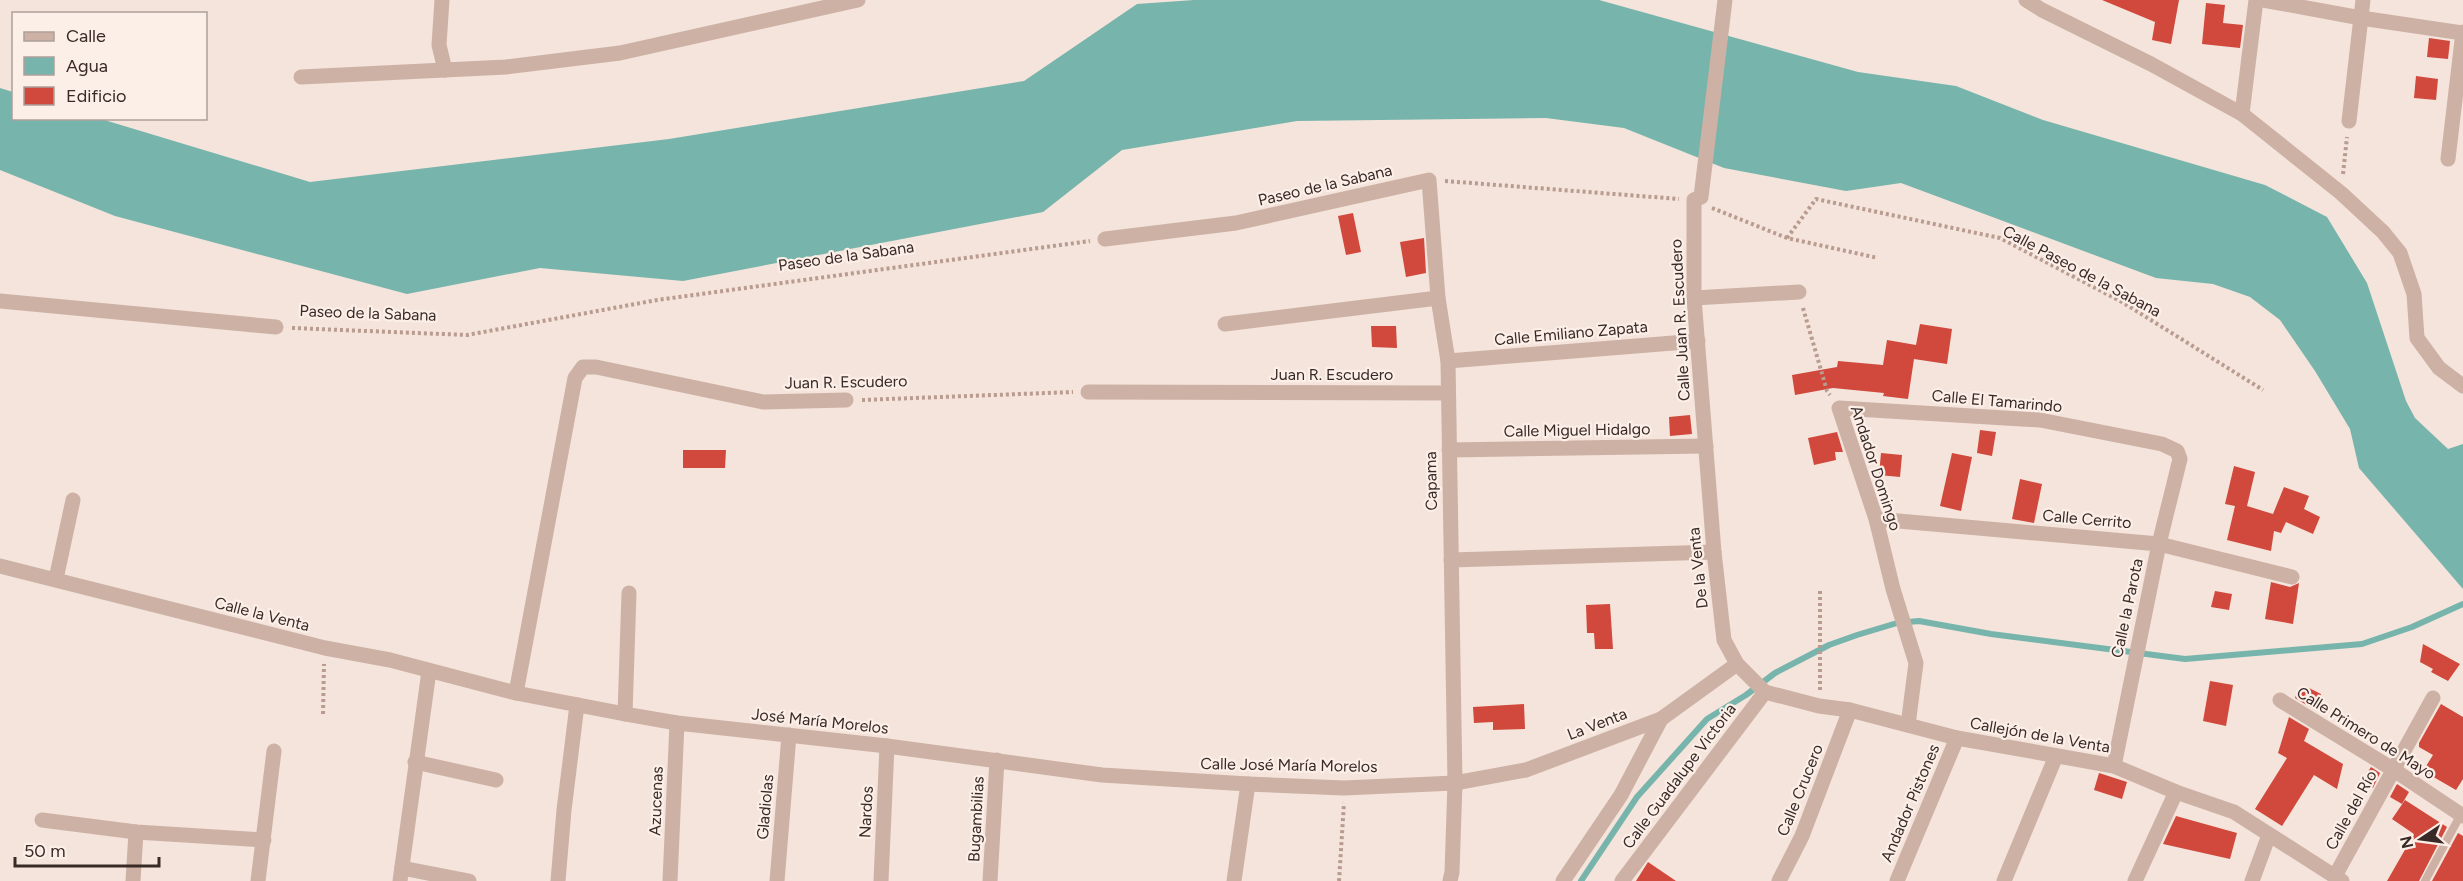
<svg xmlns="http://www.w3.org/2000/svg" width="2463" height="881" viewBox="0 0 2463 881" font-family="Figtree,sans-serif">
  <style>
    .water { fill: #77b4ac }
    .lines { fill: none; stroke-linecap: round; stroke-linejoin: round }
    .stream { stroke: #77b4ac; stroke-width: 6 }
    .building { fill: #d1483c }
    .path { stroke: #b99b8f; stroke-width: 4; stroke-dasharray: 3 3; stroke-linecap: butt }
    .lane { stroke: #cdb1a5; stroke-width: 8 }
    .street { stroke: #cdb1a5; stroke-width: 15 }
    .labels { text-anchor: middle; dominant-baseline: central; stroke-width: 4.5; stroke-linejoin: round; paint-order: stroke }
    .street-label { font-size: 16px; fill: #392a27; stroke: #fbefe8 }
  </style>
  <rect width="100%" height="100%" fill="#f4e4db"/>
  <!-- water -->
  <polygon class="water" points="1194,0 1599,0 1858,72 1956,86 2043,120 2265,185 2327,217 2367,283 2406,401 2415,418 2448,449 2463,444 2463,589 2359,468 2350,429 2315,371 2280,320 2250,297 2213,284 2156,278 1901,183 1846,191 1724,168 1624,128 1546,118 1297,121 1122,150 1043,212 683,281 540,268 407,294 115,216 0,170 0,88 13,92 14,118 101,119 310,182 669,139 1024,81 1137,4"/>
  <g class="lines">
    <!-- stream -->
    <polyline class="stream" points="1581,881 1637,797 1707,719 1746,695 1775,673 1829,645 1857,635 1897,623 1919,621 1991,634 2185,659 2362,644 2412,627 2463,604"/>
  </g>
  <!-- building -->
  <g class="building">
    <polygon points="2102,0 2179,0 2171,44 2152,40 2155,22"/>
    <polygon points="2206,3 2225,5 2223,23 2243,25 2240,48 2202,44"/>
    <polygon points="2429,38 2450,41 2448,59 2427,57"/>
    <polygon points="2416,76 2438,79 2436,100 2414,98"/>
    <polygon points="1353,213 1361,252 1346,255 1338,216"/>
    <polygon points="1424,238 1426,273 1406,277 1400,242"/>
    <polygon points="1920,324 1952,329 1947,364 1914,359 1908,399 1883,396 1884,393 1833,388 1795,395 1792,375 1837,367 1838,361 1883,365 1887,340 1916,345"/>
    <polygon points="1371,326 1396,326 1397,348 1372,347"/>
    <polygon points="1690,415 1692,434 1670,436 1669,417"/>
    <polygon points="1980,430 1996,432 1992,456 1977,453"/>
    <polygon points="1837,432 1843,452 1835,452 1836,460 1814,465 1808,438"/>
    <polygon points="683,450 726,450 725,468 683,468"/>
    <polygon points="1881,453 1902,455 1900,477 1879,475"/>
    <polygon points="1952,453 1972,457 1961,511 1940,506"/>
    <polygon points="2234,466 2255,472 2247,506 2273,514 2284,487 2309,496 2304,509 2320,517 2313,534 2286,522 2281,533 2274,531 2271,551 2227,540 2235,506 2225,504"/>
    <polygon points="2020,479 2042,484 2034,523 2012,519"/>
    <polygon points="2271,582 2290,587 2299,583 2293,624 2265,619"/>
    <polygon points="2215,591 2232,594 2229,610 2211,607"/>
    <polygon points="1610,604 1613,649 1595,649 1594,633 1587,633 1586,605"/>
    <polygon points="2423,644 2460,664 2448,681 2431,672 2433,669 2420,662"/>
    <polygon points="2210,681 2233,685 2226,726 2203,721"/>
    <polygon points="2307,687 2321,694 2315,710 2295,698 2298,689 2304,692"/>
    <polygon points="1524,704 1525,729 1493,730 1493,722 1474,723 1473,707"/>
    <polygon points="2441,704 2463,717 2463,779 2456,790 2423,771 2433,755 2419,747 2419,743"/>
    <polygon points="2289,717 2309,729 2304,741 2343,764 2337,789 2314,775 2282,826 2255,809 2287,758 2278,753"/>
    <polygon points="2371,767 2380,773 2373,788 2362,781"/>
    <polygon points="2099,773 2127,782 2122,799 2094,790"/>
    <polygon points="2397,784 2409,792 2402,804 2390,797"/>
    <polygon points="2405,800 2447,827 2419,881 2387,881 2414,834 2392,819"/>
    <polygon points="2176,816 2237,833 2230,859 2163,844"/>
    <polygon points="2458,833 2463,836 2463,881 2432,881"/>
    <polygon points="1648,862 1676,881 1636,881"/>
  </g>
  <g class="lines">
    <!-- path -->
    <g class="path">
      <polyline points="2343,174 2347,137"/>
      <polyline points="1445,181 1679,199"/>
      <polyline points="1712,208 1787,238 1878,258"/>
      <polyline points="1787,238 1816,199 2000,238 2122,302 2263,390"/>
      <polyline points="1803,308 1827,391 1830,395"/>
      <polyline points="292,328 467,335 657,300 1090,241"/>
      <polyline points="862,400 1073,392"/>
      <polyline points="1820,690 1820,591"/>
      <polyline points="323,714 324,664"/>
      <polyline points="1339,881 1344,803"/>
    </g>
    <!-- lane -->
    <polyline class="lane" points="2425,881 2461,814"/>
    <!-- street -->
    <g class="street">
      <polyline points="442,0 439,45 445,70"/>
      <polyline points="1725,0 1701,197 1694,200 1694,298 1714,552 1724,640 1737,664 1765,692 1819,706 1850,710 1957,738 2114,766 2176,792 2234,812 2342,881"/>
      <polyline points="2026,0 2042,10 2151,64 2242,114 2341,193 2383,232 2400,253 2414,294 2417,338 2439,368 2463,386"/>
      <polyline points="2263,0 2361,18 2463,33"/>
      <polyline points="301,77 506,67 620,53 858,0"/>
      <polyline points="2242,114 2256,0"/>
      <polyline points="2349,121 2363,0"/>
      <polyline points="2448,159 2463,32"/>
      <polyline points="1105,239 1236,223 1429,180 1438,298 1448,361 1455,783 1452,872 1450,881"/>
      <polyline points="1694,298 1799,292"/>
      <polyline points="0,301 276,327"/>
      <polyline points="1225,324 1438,298"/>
      <polyline points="1448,361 1698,341"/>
      <polyline points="1088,392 1448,393"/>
      <polyline points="1449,450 1706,446"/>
      <polyline points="1876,519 2159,544 2292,577"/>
      <polyline points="1451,560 1714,552"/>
      <polyline points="0,566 325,648 390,660 516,693 625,714 677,723 887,746 1102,775 1248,784 1344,788 1455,783 1526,770 1661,719 1737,664"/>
      <polyline points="56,579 73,500"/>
      <polyline points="516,693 575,378 583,367 596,367 763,402 846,400"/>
      <polyline points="2280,700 2394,770 2463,816"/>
      <polyline points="625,714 629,593"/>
      <polyline points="1908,725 1916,663 1893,589 1876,519 1839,408 2040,420 2162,444 2177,451 2180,459 2159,544 2114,766"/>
      <polyline points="415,762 496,780"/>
      <polyline points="42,820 136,832 264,840"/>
      <polyline points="402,868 469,881"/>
      <polyline points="2335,876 2433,698"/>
      <polyline points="133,881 136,832"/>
      <polyline points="258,881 274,751"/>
      <polyline points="400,881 429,671"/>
      <polyline points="558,881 564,810 577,705"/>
      <polyline points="670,881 677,723"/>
      <polyline points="777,881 789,735"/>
      <polyline points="881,881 887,746"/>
      <polyline points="990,881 997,760"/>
      <polyline points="1234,881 1248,784"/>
      <polyline points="1563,881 1621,795 1661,719"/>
      <polyline points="1622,881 1765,692"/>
      <polyline points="1779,881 1802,836 1850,710"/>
      <polyline points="1897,881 1957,738"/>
      <polyline points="2004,881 2056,756"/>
      <polyline points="2135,881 2176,792"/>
      <polyline points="2252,881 2269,835"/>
    </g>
  </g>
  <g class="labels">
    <!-- street labels -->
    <g class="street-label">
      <text transform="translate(1325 185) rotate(-13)">Paseo de la Sabana</text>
      <text transform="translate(846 256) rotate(-8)">Paseo de la Sabana</text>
      <text transform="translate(2082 271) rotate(28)">Calle Paseo de la Sabana</text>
      <text transform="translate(368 313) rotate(2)">Paseo de la Sabana</text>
      <text transform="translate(1680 320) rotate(-93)">Calle Juan R. Escudero</text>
      <text transform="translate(1571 333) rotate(-5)">Calle Emiliano Zapata</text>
      <text x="1332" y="374">Juan R. Escudero</text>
      <text transform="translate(846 382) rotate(-1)">Juan R. Escudero</text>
      <text transform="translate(1997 401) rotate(5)">Calle El Tamarindo</text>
      <text transform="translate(1577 430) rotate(-1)">Calle Miguel Hidalgo</text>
      <text transform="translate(1876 468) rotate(72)">Andador Domingo</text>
      <text transform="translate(1431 481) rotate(-91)">Capama</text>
      <text transform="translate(2087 519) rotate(5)">Calle Cerrito</text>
      <text transform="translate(1698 568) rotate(-96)">De la Venta</text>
      <text transform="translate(2127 608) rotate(-78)">Calle la Parota</text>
      <text transform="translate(262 614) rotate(14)">Calle la Venta</text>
      <text transform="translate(820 721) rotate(6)">José María Morelos</text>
      <text transform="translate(1597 724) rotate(-21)">La Venta</text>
      <text transform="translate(2366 733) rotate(32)">Calle Primero de Mayo</text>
      <text transform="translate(2040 735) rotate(10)">Callejón de la Venta</text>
      <text transform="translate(1289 765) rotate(1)">Calle José María Morelos</text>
      <text transform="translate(1679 776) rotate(-53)">Calle Guadalupe Victoria</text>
      <text transform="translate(1800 790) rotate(-68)">Calle Crucero</text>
      <text transform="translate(656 801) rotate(-88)">Azucenas</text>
      <text transform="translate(1910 803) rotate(-67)">Andador Pistones</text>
      <text transform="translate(765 807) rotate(-85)">Gladiolas</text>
      <text transform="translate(2351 810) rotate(-61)">Calle del Río</text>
      <text transform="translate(866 812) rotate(-87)">Nardos</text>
      <text transform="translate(976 819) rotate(-87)">Bugambilias</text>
    </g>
  </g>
  <!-- legend -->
  <rect x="12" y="12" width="195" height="108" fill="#fbefe8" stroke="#ada09b" stroke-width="1.5"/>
  <rect x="24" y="32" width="30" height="9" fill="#cdb1a5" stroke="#ada09b" stroke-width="1.5"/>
  <text x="66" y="42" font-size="18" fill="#392a27">Calle</text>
  <rect x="24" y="57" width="30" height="18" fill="#77b4ac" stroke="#ada09b" stroke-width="1.5"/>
  <text x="66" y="72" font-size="18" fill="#392a27">Agua</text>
  <rect x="24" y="87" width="30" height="18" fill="#d1483c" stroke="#ada09b" stroke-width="1.5"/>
  <text x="66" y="102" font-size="18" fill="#392a27">Edificio</text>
  <!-- north arrow -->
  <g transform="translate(2421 839) rotate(257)" stroke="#fbefe8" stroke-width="4.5" paint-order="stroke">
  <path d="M0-4.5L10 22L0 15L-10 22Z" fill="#392a27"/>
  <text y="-9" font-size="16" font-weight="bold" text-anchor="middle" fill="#392a27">N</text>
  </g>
  <!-- scale -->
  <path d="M15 857v9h144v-9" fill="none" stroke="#392a27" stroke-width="3"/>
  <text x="24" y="857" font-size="18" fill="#392a27" stroke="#fbefe8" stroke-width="4.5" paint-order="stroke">50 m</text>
</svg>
